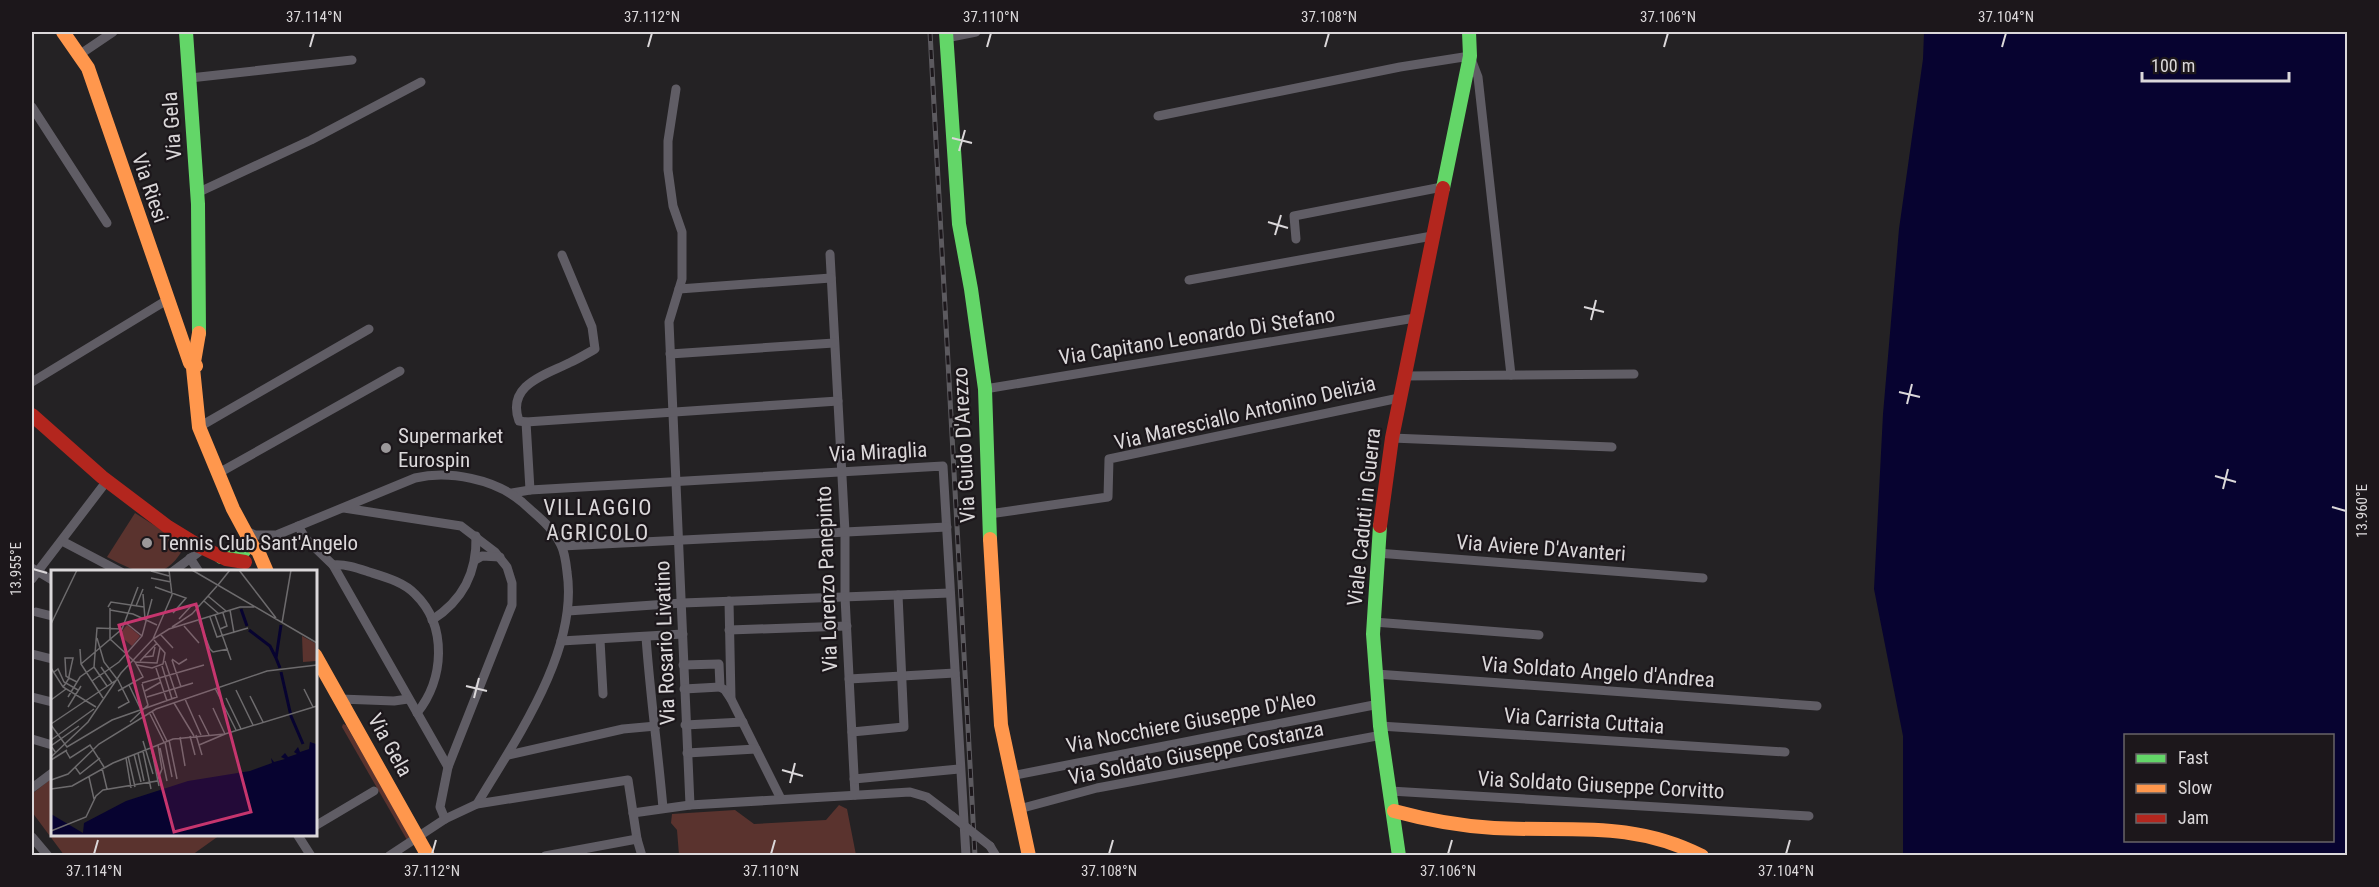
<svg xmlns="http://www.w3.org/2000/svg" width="2379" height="887" viewBox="0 0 2379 887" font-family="'Roboto Condensed',sans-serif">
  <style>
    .green { fill: #5a332e }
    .water { fill: #070330; fill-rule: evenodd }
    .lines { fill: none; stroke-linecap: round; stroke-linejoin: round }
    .street { stroke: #605d65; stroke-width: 9 }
    .fast { stroke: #63d668; stroke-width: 14 }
    .slow { stroke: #ff974d; stroke-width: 14 }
    .jam { stroke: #b3261e; stroke-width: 14 }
    .rail-casing { stroke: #5c5a5f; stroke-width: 5 }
    .rail { stroke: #1c171b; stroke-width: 3; stroke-dasharray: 9; stroke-linecap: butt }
    .street-bridge { stroke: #605d65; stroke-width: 9 }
    .ticks { fill: none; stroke: #dbd8da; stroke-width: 2 }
    .poi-dot { fill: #9b989a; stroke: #1c171b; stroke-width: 2 }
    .labels { text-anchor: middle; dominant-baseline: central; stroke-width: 4.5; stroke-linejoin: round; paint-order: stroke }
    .street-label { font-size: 21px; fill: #dbd8da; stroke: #1c171b }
    .poi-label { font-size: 21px; fill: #dbd8da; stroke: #1c171b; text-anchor: start }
    .neighbourhood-label { font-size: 22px; letter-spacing: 1.5px; fill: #dbd8da; stroke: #1c171b }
    .inset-river { fill: none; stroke: #070330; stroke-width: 3 }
    .inset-road { fill: none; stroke: #6d6b6d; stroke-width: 1.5 }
    .view { fill: #c6356e; fill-opacity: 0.15; stroke: #c6356e; stroke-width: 3 }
    .inset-edge { fill: none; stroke: #dbd8da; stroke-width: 3 }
    .neatline { fill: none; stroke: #dbd8da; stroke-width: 2 }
    .ticks-label { font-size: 15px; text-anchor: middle; fill: #dbd8da }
  </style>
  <rect width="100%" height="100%" fill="#242224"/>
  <!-- green -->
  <g class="green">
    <path d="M135,513L174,538L183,549C163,585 137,573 107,557Z"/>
    <polygon points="343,724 346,725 410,836 407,840 342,727"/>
    <polygon points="52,778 52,834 220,835 192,855 64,855 32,812 32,794"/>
    <polygon points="839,805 847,809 856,855 679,855 677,830 671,823 672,814 735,810 754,824 826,820"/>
  </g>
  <!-- water -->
  <path class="water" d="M1924,32H2347V855H1903V736L1874,589L1883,414L1899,229L1923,59ZM2126,736H2332V840H2126Z"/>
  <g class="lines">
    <!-- street -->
    <g class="street">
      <polyline points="946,38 976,32"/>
      <polyline points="79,55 113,32"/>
      <polyline points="190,78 352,60"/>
      <polyline points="676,89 668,141 668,170 673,206 682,232 682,279 669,322 690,805"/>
      <polyline points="32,107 107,223"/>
      <polyline points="1158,116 1400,67 1470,56 1478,77 1511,375"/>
      <polyline points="197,193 311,140 421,82"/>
      <polyline points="1296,239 1294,216 1442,187"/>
      <polyline points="830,254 845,532 845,597 855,795"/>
      <path d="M562,255L592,327L595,349C586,354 578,359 569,363C545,375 506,385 519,421L526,422L838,401"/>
      <polyline points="1189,280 1432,236"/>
      <polyline points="679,289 831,278"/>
      <polyline points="670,354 834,343"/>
      <polyline points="1404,376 1634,374"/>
      <polyline points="32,382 167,300"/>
      <polyline points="985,389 1415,318"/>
      <polyline points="526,422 530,490"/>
      <polyline points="199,427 369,329"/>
      <polyline points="1392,438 1612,447"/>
      <polyline points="217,474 400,371"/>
      <polyline points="512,493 530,490 943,466 966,856"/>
      <polyline points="344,508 461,526 495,552 507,567 512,583 512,605 448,767 440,807 445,819"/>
      <polyline points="989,514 1108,497 1109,459 1399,398"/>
      <polyline points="298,526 306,539 333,565 448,767"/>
      <polyline points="244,530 255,535 277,535"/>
      <polyline points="62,541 121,572"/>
      <polyline points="562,546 947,527"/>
      <path d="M258,551L279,534L415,478C449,470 495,479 522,502C537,516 552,526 561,545C565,553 566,563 567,572C579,650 516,739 477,804"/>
      <polyline points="1377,553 1703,578"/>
      <polyline points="190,558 199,572"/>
      <polyline points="475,560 482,556 500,557"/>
      <path d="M333,565C346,564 357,568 369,572C385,577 404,582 415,594C448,626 444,680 417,713"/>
      <polyline points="32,568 52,580"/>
      <polyline points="172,572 203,549"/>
      <polyline points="32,579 106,482"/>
      <polyline points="729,601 731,699 781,799"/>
      <polyline points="568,611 682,603 950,593"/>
      <polyline points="36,612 52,616"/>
      <path d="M432,620C463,600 477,573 476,536"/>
      <polyline points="1374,622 1539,635"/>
      <polyline points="729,630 847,626"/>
      <path d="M646,637C650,694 658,751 663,808"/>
      <polyline points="600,640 603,694"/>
      <polyline points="561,641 683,634"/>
      <polyline points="32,654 52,659"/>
      <polyline points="683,665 719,664 720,687 725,690 731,699"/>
      <polyline points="1376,674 1817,706"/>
      <polyline points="849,679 955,673"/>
      <polyline points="684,689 720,687"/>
      <polyline points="32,697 52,702"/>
      <polyline points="340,699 394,701 408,699"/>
      <polyline points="685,725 743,722"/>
      <polyline points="1380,726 1785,752"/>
      <polyline points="852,732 904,727 898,595"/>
      <polyline points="32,739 52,745"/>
      <polyline points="687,753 756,749"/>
      <polyline points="508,755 623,729 656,726"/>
      <polyline points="1011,776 1379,704"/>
      <polyline points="854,779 959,769"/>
      <polyline points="32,788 52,773"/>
      <polyline points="1390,791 1809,816"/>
      <polyline points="1019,809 1097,788 1382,735"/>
      <polyline points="633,813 690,805 910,792 927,797 952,816"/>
      <polyline points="315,826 374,791"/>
      <polyline points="297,834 311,856"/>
      <polyline points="32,837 48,856"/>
      <polyline points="990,846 996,856"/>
      <polyline points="389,856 445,819 477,804 628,780 637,839 642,856"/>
      <polyline points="545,856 637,839"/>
    </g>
    <!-- fast -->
    <g class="fast">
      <polyline points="186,32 198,204 199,333"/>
      <polyline points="946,32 959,224 971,289 985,389 990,539"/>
      <polyline points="1443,188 1470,56 1469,32"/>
      <polyline points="1380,526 1373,634 1380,726 1399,856"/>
      <polyline points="221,557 244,551"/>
    </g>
    <!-- slow -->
    <g class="slow">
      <polyline points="63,32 88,68 190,363"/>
      <polyline points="199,333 194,362 196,366 193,368 199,427 233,509 254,548 258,551 267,572"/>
      <polyline points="990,539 1001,725 1029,856"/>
      <polyline points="315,655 428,856"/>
      <path d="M1394,811C1427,820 1460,826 1494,828C1570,832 1631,820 1702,856"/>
    </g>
    <!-- jam -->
    <g class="jam">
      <polyline points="32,415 102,477 168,527 199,546 226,559 245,562"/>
      <polyline points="1380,526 1392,438 1443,188"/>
    </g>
    <defs>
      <polyline id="rail" points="930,32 975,856"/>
    </defs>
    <!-- rail casing -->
    <use href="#rail" class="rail-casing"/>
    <!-- rail -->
    <use href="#rail" class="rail"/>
    <!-- street-bridge -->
    <polyline class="street-bridge" points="952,816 990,846"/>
  </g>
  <!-- ticks -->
  <path class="ticks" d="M310,47L314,33M648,47L652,33M987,47L991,33M1325,47L1329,33M1664,47L1668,33M2002,47L2006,33M952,138L972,143M959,151L965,130M1268,222L1288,228M1275,235L1281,215M1584,307L1604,312M1591,320L1596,300M1899,392L1920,397M1907,404L1912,384M2215,476L2236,482M2223,489L2228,469M2332,507L2346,511M33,569L47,573M466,686L487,691M474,698L479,678M782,770L803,776M790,783L795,763M94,854L98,840M432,854L436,840M771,854L775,840M1109,854L1113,840M1448,854L1452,840M1786,854L1790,840"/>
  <!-- markers -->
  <g class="poi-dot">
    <circle cx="386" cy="448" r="6"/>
    <circle cx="147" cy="543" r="6"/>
  </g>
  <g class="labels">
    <!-- street labels -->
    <g class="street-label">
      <text transform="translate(172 126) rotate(-94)">Via Gela</text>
      <text transform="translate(150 188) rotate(71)">Via Riesi</text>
      <text transform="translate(1197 336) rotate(-9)">Via Capitano Leonardo Di Stefano</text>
      <text transform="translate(1245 413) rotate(-13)">Via Maresciallo Antonino Delizia</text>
      <text transform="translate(964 445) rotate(-93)">Via Guido D'Arezzo</text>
      <text transform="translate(878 452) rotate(-3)">Via Miraglia</text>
      <text transform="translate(1364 517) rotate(-84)">Viale Caduti in Guerra</text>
      <text transform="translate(1541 548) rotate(4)">Via Aviere D'Avanteri</text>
      <text transform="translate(827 579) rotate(-92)">Via Lorenzo Panepinto</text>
      <text transform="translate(665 643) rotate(-92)">Via Rosario Livatino</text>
      <text transform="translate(1598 672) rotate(4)">Via Soldato Angelo d'Andrea</text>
      <text transform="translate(1584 721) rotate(4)">Via Carrista Cuttaia</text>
      <text transform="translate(1191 722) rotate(-11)">Via Nocchiere Giuseppe D'Aleo</text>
      <text transform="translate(390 745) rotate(61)">Via Gela</text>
      <text transform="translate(1196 753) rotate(-11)">Via Soldato Giuseppe Costanza</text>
      <text transform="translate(1601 785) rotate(3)">Via Soldato Giuseppe Corvitto</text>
    </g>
    <!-- poi labels -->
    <g class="poi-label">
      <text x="398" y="436">Supermarket<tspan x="398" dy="24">Eurospin</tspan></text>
      <text x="159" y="543">Tennis Club Sant'Angelo</text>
    </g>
    <!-- neighbourhood labels -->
    <g class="neighbourhood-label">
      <text x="598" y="507">VILLAGGIO<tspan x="598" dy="25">AGRICOLO</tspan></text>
    </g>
  </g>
  <!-- overview -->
  <g transform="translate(51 570)">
    <rect width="266" height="266" fill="#242224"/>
    <path d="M76,55L89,66L81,76L68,65ZM251,66L264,73L265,91L252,92Z" fill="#5a332e"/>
    <path d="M259,172L265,174V265H0V244L32,263L33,253L75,231L137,211L199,201L221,193L220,188L223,192L234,189L230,187L234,183L237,187L246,184L243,182L247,177L249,182L258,179Z" fill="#070330"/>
    <path class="inset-river" d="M190,39L196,56M198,60L219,76L225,88M229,98L225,88L230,55M230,102L240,146L252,174"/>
    <path class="inset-road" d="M141,0L266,73M188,0L225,48M100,1L118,6M100,8L120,12M167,15L179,0M104,17L135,28L122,43M92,24L94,49M157,26L175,41M153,31L168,44M85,36L92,19M57,37L60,32L93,37M59,38V69L84,92L92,107L67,121M59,40L82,44L106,55M179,40L183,63M164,45L180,90M159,47L166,67L197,58M128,49L141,35L148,36M148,51L159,79M75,53L91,66M231,53L240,0M0,54L26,0M133,56L148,73M121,57L141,44L166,16M169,59L176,56L172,43M109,64L122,78M46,68L53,92L66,109M102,69L121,25L118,0M29,79L30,94L52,128M159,79L162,82L177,79M93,87L102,86L104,77M121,89L128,94L136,89M121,90L130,117M89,91L106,73M84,92L106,93L109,78M30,94L71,59L87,17M86,95L101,98L112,94L114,83L103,70M111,96L121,129M43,97L56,116M50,97L61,113M0,98L12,117L45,137M105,98L116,131M3,102L7,99L13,112L27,120M66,108L78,132L67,138M41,111L68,92L91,66L101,29M91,113L153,95M78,115L90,140M12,117L15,113L18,108V106L22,88H14L15,106L18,108L26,112M164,118L185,160M253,119L262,137M185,120L202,155M94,121L110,112M199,126L212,152M17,127L29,107L43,97L46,58L71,59M96,127L142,113M175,128L190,159M134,129L150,165M0,130L15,119M123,133L143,166M17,137L30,116M101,141L116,171M98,142L113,172M148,145L158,165M79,152L97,135L91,114M0,154L64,111M0,155L16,177L61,150L126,127L114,91M145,165L151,185M139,166L144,185M129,167L134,196M0,170L43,139M118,170L126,209M92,171L102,204M114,172L121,207M148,175L174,164L162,138M100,177L108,216M109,178L116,211M15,181L19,188L39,175L53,197M92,181L100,219M5,183L0,176L28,156M87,183L93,211M83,184L90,212M77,186L84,217M0,187L37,152L70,103L102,69L118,59L189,37H203M75,188L80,218M0,190L16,180M24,197L29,204L49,188M51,198L56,219M38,207L43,229M0,210L17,204L48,174L105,139L216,101L266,95M0,219L21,216L62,193L122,169L174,164L266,136M0,261L35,247L45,226L52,220L106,211L111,199L107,175"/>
    <path class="view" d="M145,34L200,242L123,262L68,55Z"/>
    <rect width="266" height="266" class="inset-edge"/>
  </g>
  <!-- border -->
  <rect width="2379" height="887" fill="none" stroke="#1c171b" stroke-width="66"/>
  <!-- legend -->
  <rect x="2124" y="734" width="210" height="108" fill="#1c171b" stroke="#686467" stroke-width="1.5"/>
  <rect x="2136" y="754" width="30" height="9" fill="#63d668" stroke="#686467" stroke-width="1.5"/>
  <text x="2178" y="764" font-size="18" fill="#dbd8da">Fast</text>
  <rect x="2136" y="784" width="30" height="9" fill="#ff974d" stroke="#686467" stroke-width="1.5"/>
  <text x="2178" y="794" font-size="18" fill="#dbd8da">Slow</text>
  <rect x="2136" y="814" width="30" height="9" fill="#b3261e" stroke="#686467" stroke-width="1.5"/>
  <text x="2178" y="824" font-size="18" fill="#dbd8da">Jam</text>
  <!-- scale -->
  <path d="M2142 72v9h147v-9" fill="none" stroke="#dbd8da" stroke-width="3"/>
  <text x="2151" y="72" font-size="18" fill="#dbd8da" stroke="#1c171b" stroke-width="4.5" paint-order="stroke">100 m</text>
  <rect x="33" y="33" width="2313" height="821" class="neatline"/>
  <g class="ticks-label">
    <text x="314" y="22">37.114°N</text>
    <text x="652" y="22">37.112°N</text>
    <text x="991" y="22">37.110°N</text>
    <text x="1329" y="22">37.108°N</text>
    <text x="1668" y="22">37.106°N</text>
    <text x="2006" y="22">37.104°N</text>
    <text transform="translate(2362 511) rotate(-90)" y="5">13.960°E</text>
    <text transform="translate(16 569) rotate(-90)" y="5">13.955°E</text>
    <text x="94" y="876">37.114°N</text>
    <text x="432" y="876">37.112°N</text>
    <text x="771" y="876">37.110°N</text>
    <text x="1109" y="876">37.108°N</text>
    <text x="1448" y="876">37.106°N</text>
    <text x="1786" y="876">37.104°N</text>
  </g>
</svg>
